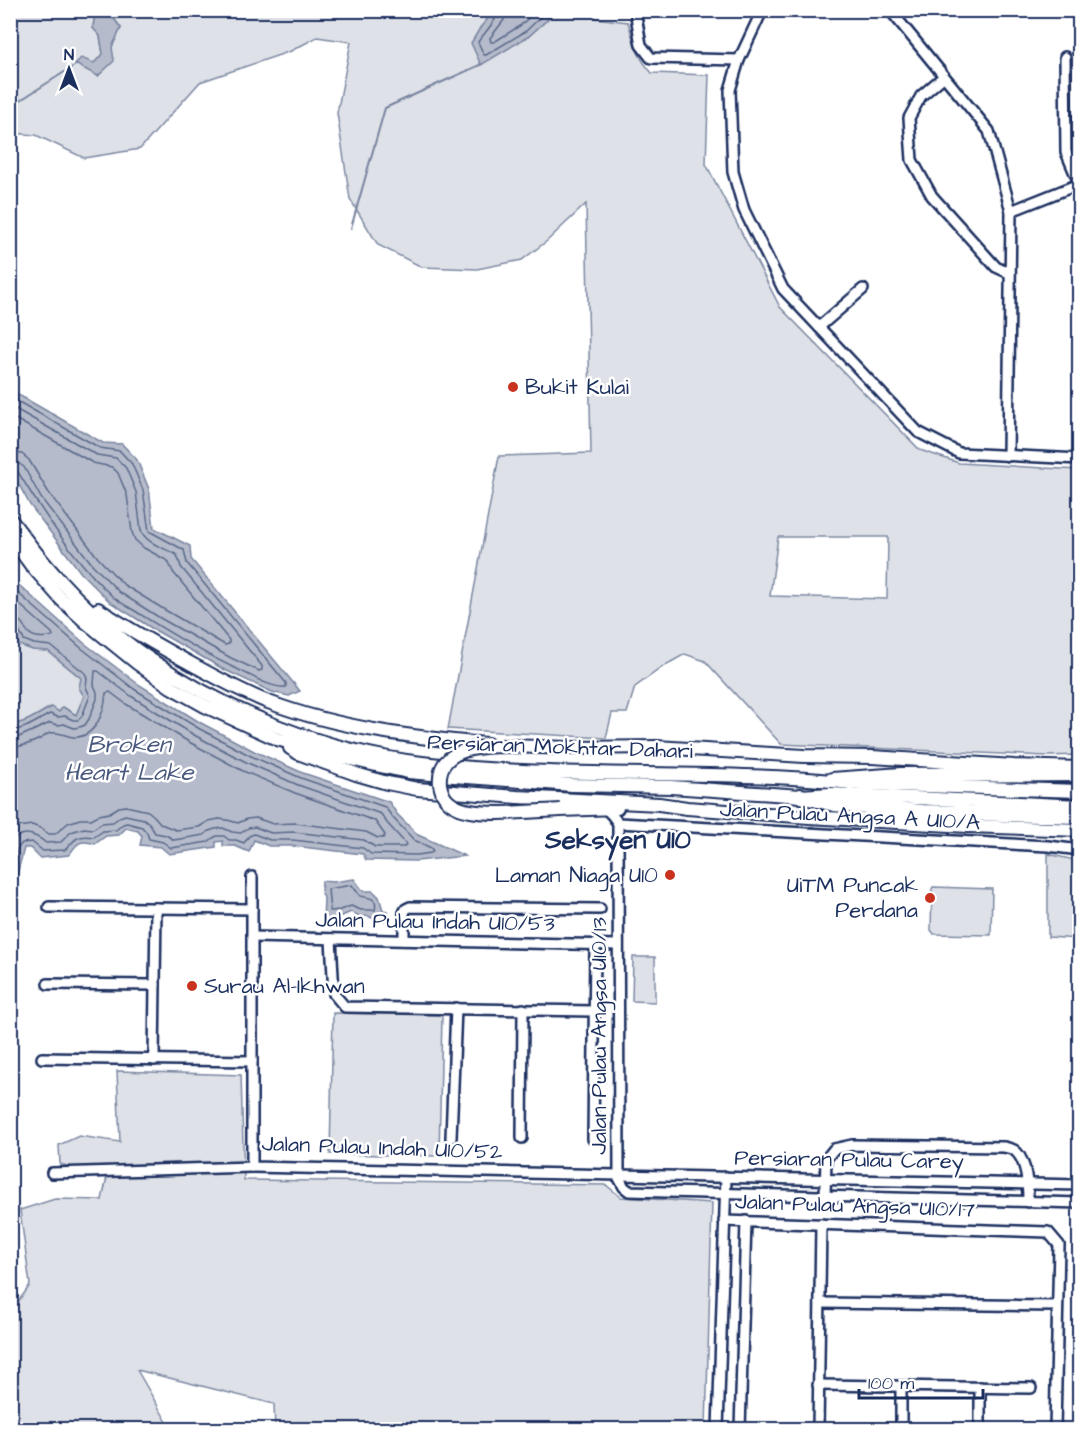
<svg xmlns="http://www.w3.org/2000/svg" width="1090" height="1440" viewBox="0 0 1090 1440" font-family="'Architects Daughter',sans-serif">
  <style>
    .green { fill: #dee1e7; stroke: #7c88a2; stroke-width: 1.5; fill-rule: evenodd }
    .water { fill: #b5bbca; stroke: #77839f; stroke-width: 1.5 }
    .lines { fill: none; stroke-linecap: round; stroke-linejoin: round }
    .shore { stroke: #596789; stroke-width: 1.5 }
    .stream { stroke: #77839f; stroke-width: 2 }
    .minor-casing { stroke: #1b2f5e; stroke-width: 14 }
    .major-casing { stroke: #1b2f5e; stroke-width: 16 }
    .highway-casing { stroke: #1b2f5e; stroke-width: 18 }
    .minor { stroke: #fff; stroke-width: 9 }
    .major { stroke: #fff; stroke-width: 12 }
    .highway { stroke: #fff; stroke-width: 14 }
    .major-bridge-casing { stroke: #1b2f5e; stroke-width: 16; stroke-linecap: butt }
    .major-bridge { stroke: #fff; stroke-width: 12 }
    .poi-dot { fill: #c8321e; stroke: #fff; stroke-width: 2 }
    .labels { text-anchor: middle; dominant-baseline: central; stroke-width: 5; stroke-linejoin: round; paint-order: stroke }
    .poi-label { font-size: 22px; fill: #1b2f5e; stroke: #fff; text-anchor: start }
    .street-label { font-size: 22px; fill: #1b2f5e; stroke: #fff }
    .water-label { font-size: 24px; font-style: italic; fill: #49597e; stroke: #fff }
    .quarter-label { font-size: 26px; font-weight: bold; fill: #1b2f5e; stroke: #fff }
  </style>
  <rect width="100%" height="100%" fill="#fff"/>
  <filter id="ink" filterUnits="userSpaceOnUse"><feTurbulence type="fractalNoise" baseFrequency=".0167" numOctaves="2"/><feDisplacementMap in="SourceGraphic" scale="12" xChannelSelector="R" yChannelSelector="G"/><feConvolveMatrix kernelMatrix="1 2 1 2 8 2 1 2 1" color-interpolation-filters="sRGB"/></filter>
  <g filter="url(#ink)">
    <!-- green -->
    <g class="green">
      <path d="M108,10L495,11L480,28L529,36L557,11H594L595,18L628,22C635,45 636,55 652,73L709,75L706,164L780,307L920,450L959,463L1079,470V755L1047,756L781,744L705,661L685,654L664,666L635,687L627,713H612L606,738L448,729L499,456L591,453L586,204L547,241L522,260L477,269L422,267L378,245L350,199L337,113L351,42L317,37L291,51L200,82L140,149L84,158L36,135L11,133L10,11H95L93,28L100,36L103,54L94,63L98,76L121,28ZM778,537H888L887,599L770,596Z"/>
      <path d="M10,627L19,645L33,650L48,651L81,678L84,696L76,715L63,707L59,712L51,707C39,713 24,725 11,724Z"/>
      <polygon points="1048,854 1079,861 1079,939 1048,937"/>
      <polygon points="933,887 992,889 991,935 934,934 931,930 932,889"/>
      <polygon points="633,957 655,957 655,1002 632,1001"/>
      <polygon points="333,1013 442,1015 439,1156 330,1154"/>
      <polygon points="117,1071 241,1075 244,1180 606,1185 621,1197 712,1203 706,1429 275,1429 274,1404 137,1370 171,1429 11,1429 10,1304 18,1302 30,1285 20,1210 55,1199 102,1200 107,1177 60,1164 59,1145 79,1136 120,1142"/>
    </g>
    <!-- water -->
    <g class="water">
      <polygon points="495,10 557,10 557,11 529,36 481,65 471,43 480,28"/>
      <polygon points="95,11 108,11 121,28 112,47 114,61 98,76 75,64 81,58 94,63 103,54 100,36 93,28"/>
      <polygon points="10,390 103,443 122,444 137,460 149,489 154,528 190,546 191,559 300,691 289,696 272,692 225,670 153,629 110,602 81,573 30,505 11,470"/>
      <path d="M11,578L84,643L138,684L201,723L254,751L303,773L389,802L397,814L418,835L465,856L417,861L366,860L363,854L293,846H269L254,840L249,852L235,846H223V841L216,842V847L169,854L161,847L140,845L142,836L138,831L126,828L119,835L106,836L95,844C80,839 77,843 69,855L40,858L30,848H24L16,879L11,885V724C24,725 39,713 52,707L59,712L63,707L76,715L84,696L79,688L81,678L48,651L33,650L19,645L11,627Z"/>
      <polygon points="354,879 363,891 373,891 379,897 383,910 387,911 388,914 385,921 378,921 368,916 361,917 351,912 342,916 323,920 324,898 321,891 322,881 333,882"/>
    </g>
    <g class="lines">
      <!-- shore -->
      <g class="shore">
        <path d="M499,10C497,21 484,33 478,42L484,55H486L526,31L548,10"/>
        <polyline points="506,10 504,20 490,38 491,42 494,42 521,25 537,10"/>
        <path d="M10,397L100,448L120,451L132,464L143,490L149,531L184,550L187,563L286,683V687C272,689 248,674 235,668C204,654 172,634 143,616C133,609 121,604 112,596C75,561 44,515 18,472L14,469H10"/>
        <path d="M10,406L97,455L116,458L126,468L136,492L141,530C146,544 165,548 177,555L181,567L262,666V670L259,671L231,658L160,618L119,592L92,564L41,498L24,467L18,463L10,461"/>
        <polyline points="10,416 93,463 112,467 118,473 127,495 132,532 135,540 144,548 168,561 173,572 229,640 229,644 225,645 165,610 124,585 98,558 49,493 29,460 22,454 10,452"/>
        <path d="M10,586L80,647L134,689L198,728L251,756L301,778L385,807L393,818L414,840L431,848L433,851L431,853L417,855L371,854L363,848L293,840H270L254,834L249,836L244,843L236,840H229L224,836H217L213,838L208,842L171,848L163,842L149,839L147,833L142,827L127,823L123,824L116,830L103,831L94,837C78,834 75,839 65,850L43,851L32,842L22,843L18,848L10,876"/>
        <path d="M10,596L52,633L53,636C47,638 34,639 29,633C21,626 26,620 10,619"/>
        <path d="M10,626L17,628L24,640L34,644L51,646L85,673L87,678L86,687L90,696L82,716L78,720H73L65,716L58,717L50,714C38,720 24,731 10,730"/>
        <path d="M10,738L19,737L50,723L58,725L64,724L74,728L80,727L85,725L89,719L97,699V692L94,685L95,671H98L131,696L194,735L248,763L298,785L381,814L387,823L406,844L404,847H375L364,840L294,832L271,833L255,827L248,828L241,833L232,832L223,828L215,829L209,831L204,835L174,840L166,835L155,833L149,823L144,819L125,815L120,817L113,822L102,823L93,829L84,828L71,832L61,842L46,843C34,833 19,828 10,846"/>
        <path d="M10,747C21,748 32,743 42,738C44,736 47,734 50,733C58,731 65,736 73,737C95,739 105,711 106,693L110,692L126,704L189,742L243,771L295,793L375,821L385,835L383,838H378L366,832L295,823L273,824L256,818L247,819L238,823L227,820L219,819L209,821L199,827L176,830L161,824L154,816L148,811L126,806L119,807L109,813L99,815L91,819H80L68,823L55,834H49L40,828L32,825L18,827L10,831"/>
        <path d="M352,885L360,896C369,898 378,897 375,910H361L351,906L340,910L330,911L328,889Z"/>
      </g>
      <!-- stream -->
      <g class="stream">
        <polyline points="16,103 77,64"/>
        <polyline points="351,228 385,108 482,64"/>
      </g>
      <defs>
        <g id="minor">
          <polyline points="635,10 641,45 651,58 739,60"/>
          <polyline points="763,10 760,15 739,60 730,90 733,172 744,210 783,289 918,432 959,453 1080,459"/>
          <polyline points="890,10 989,131 1011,211 1008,456"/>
          <polyline points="1065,57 1066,152 1080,185"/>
          <polyline points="943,77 921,96 909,118 912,160 932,196 996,267 1009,273"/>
          <polyline points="1011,211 1079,184"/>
          <polyline points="819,327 863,289"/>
          <polyline points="606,809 612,815 618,823 619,1178 624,1187 629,1191 1080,1203"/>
          <polyline points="618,823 1048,846 1080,850"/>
          <polyline points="252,877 252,1167 1080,1185"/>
          <polyline points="49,907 252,909"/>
          <polyline points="252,937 618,945"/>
          <polyline points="331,939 334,994 345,1007 594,1011"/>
          <polyline points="404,940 404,913 406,909 410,907 600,909"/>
          <polyline points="48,984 155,985"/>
          <polyline points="42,1058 252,1061"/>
          <polyline points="154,1060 156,908"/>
          <polyline points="451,1138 456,1008"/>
          <polyline points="522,1138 523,1009"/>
          <polyline points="593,1139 595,945"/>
          <polyline points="52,1173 252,1167"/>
          <path d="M825,1196L826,1159L834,1149L852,1145L1004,1147C1007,1148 1011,1148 1014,1150C1027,1159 1028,1188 1028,1202"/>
          <polyline points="724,1221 1048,1232 1059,1245 1055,1430"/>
          <polyline points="820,1303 1057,1306"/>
          <polyline points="818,1385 1031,1388"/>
          <polyline points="718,1430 726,1177"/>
          <polyline points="740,1430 746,1221"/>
          <polyline points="818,1430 821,1224"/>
          <polyline points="901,1430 901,1386"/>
          <polyline points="980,1430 980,1387"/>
        </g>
        <g id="major">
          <path d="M10,519C24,537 38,557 54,574C80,603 116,637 148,658C229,713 324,751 422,763C568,781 716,767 862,784L1080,791"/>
          <polyline points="10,536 31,565 61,599 86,622 137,663 171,687 205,706 277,739 334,755 380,766 408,772 454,776 572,785 671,787 801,796 830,794 1080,806"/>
          <path d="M98,609C130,630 164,649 197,667C221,680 246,694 271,703C338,728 416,738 487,744"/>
          <polyline points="508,746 570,748 656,747 804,756 872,757 1014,766 1080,768"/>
          <polyline points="290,748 298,753 356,774 387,783 417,789 517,797 659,804 687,808 809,817 968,826 1080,830"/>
          <polyline points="560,810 617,808"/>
        </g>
        <g id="highway">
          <polyline points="832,780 901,775 1080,774"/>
          <polyline points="801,796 834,804 922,812 1080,816"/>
        </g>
      </defs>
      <!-- minor casing -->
      <use href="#minor" class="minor-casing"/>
      <!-- major casing -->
      <use href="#major" class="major-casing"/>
      <!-- highway casing -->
      <use href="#highway" class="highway-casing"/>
      <!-- minor -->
      <use href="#minor" class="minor"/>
      <!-- major -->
      <use href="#major" class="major"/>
      <!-- highway -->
      <use href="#highway" class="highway"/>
      <defs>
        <path id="major-bridge" d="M516,746C490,746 436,744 440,784C442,796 447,803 459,808C482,817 534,811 560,810"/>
      </defs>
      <!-- major-bridge casing -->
      <use href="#major-bridge" class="major-bridge-casing"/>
      <!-- major-bridge -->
      <use href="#major-bridge" class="major-bridge"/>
    </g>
  </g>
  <!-- markers -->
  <g class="poi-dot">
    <circle cx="513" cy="387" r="6"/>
    <circle cx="670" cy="875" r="6"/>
    <circle cx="930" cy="898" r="6"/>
    <circle cx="192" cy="986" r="6"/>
  </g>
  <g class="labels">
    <!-- poi labels -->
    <g class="poi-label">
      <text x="525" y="387">Bukit Kulai</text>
      <text x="658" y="875" text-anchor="end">Laman Niaga U10</text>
      <text x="918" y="885" text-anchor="end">UiTM Puncak<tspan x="918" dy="25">Perdana</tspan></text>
      <text x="204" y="986">Surau Al-Ikhwan</text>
    </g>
    <!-- street labels -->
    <g class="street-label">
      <text transform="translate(560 747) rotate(2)">Persiaran Mokhtar Dahari</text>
      <text transform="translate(850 816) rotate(3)">Jalan Pulau Angsa A U10/A</text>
      <text transform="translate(435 922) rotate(1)">Jalan Pulau Indah U10/53</text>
      <text transform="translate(599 1036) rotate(-90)">Jalan Pulau Angsa U10/13</text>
      <text transform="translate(382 1148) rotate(2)">Jalan Pulau Indah U10/52</text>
      <text transform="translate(849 1160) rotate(1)">Persiaran Pulau Carey</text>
      <text transform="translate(855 1206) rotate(2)">Jalan Pulau Angsa U10/17</text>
    </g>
    <!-- water labels -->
    <g class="water-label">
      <text x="129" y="745">Broken<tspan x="129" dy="28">Heart Lake</tspan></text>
    </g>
    <!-- quarter labels -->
    <g class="quarter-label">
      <text x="618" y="840">Seksyen U10</text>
    </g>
  </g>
  <!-- margin -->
  <rect width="1090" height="1440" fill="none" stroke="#fff" stroke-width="36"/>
  <rect x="18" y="18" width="1054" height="1404" fill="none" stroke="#1b2f5e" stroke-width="2" filter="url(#ink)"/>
  <!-- north arrow -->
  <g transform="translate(69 69)" stroke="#ffffff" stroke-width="4.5" paint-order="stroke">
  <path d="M0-4.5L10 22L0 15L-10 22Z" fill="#1b2f5e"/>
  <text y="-9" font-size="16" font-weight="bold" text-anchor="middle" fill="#1b2f5e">N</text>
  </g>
  <!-- scale -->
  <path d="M859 1389v9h124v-9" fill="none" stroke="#1b2f5e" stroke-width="3"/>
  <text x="868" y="1389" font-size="18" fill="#1b2f5e" stroke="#ffffff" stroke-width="4.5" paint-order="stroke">100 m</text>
</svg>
